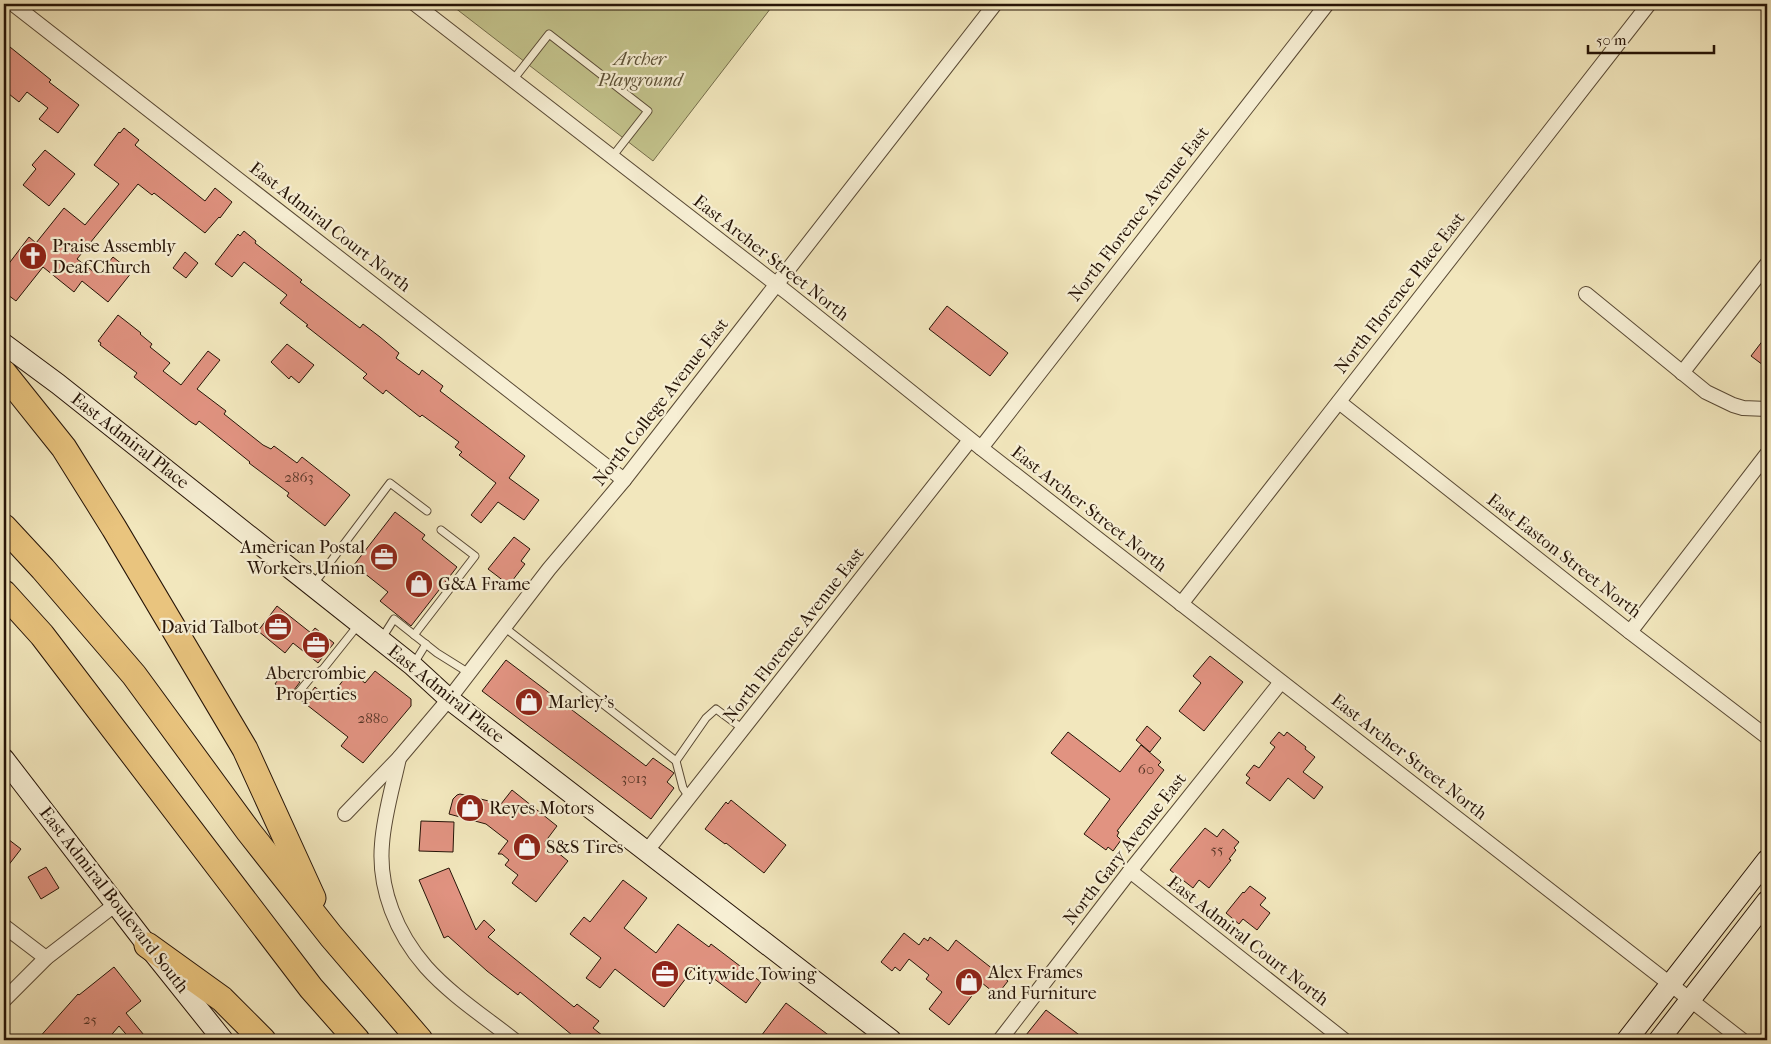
<svg xmlns="http://www.w3.org/2000/svg" width="1771" height="1044" viewBox="0 0 1771 1044" font-family="'IM FELL French Canon',serif">
  <style>
    .green { fill: #c3c38c; stroke: #746c4a }
    .building { fill: #e19381; stroke: #261407 }
    .lines { fill: none; stroke-linecap: round; stroke-linejoin: round }
    .lane-casing { stroke: #594934; stroke-width: 9 }
    .street-casing { stroke: #594934; stroke-width: 16 }
    .secondary-casing { stroke: #261407; stroke-width: 22 }
    .highway-casing { stroke: #261407; stroke-width: 27 }
    .lane { stroke: #f7efd4; stroke-width: 7 }
    .street { stroke: #f7efd4; stroke-width: 14 }
    .secondary { stroke: #f7efd4; stroke-width: 20 }
    .highway { stroke: #e9c47e; stroke-width: 25 }
    .labels { text-anchor: middle; dominant-baseline: central; stroke-width: 4.5; stroke-linejoin: round; paint-order: stroke }
    .number-label { font-size: 15px; fill: #553426 }
    .park-label { font-size: 18px; font-style: italic; fill: #5d5136; stroke: #f7efd4 }
    .street-label { font-size: 18px; fill: #261407; stroke: #f7efd4 }
    .poi-label { font-size: 18px; fill: #261407; stroke: #f7efd4; text-anchor: start }
  </style>
  <rect width="100%" height="100%" fill="#f2e7bd"/>
  <filter id="stains"><feTurbulence type="fractalNoise" baseFrequency=".004" numOctaves="4"/><feColorMatrix values="0 0 0 0 .2 0 0 0 0 .09 0 0 0 0 .02 0 0 0 .5 -.17"/></filter>
  <radialGradient id="worn" r=".72"><stop offset=".6" stop-color="#630" stop-opacity="0"/><stop offset="1" stop-color="#630" stop-opacity=".3"/></radialGradient>
  <!-- green -->
  <polygon class="green" points="450,4 774,4 653,161"/>
  <!-- building -->
  <g class="building">
    <polygon points="10,47 51,80 49,82 79,105 58,133 39,119 48,108 27,92 19,102 4,90 4,55"/>
    <polygon points="124,128 139,140 135,145 136,146 205,201 215,188 232,202 220,218 219,217 205,233 154,193 152,195 138,184 77,259 98,275 113,257 132,272 108,302 82,281 74,292 43,267 16,301 4,292 4,270 29,237 36,243 64,208 85,225 119,184 94,165 119,132 120,133"/>
    <polygon points="45,150 75,174 49,206 23,185 36,169 32,165"/>
    <polygon points="244,231 256,241 255,243 302,280 300,282 360,328 363,324 380,337 399,353 396,358 419,375 422,370 443,386 440,391 525,456 509,478 539,500 524,520 498,502 481,523 471,515 496,483 459,455 462,452 455,447 459,442 422,415 420,417 386,390 383,394 363,378 367,374 306,326 308,325 280,303 287,295 244,262 232,277 215,264 238,234 240,236"/>
    <polygon points="185,252 198,263 186,278 173,268"/>
    <polygon points="947,306 1008,353 990,376 929,329"/>
    <polygon points="118,315 141,333 140,334 152,344 150,347 170,363 163,371 181,385 208,351 220,360 197,389 226,411 224,414 263,445 271,449 274,446 297,463 302,457 350,495 325,526 287,496 289,493 249,463 250,462 199,421 196,425 191,422 134,377 137,373 100,345 101,343 98,341"/>
    <polygon points="1767,335 1767,368 1751,356"/>
    <polygon points="287,344 314,365 299,383 291,376 289,379 271,362"/>
    <polygon points="395,512 425,535 422,539 457,567 411,626 380,601 388,592 354,565"/>
    <polygon points="514,537 530,549 521,561 525,564 509,585 488,569"/>
    <polygon points="277,606 311,633 315,628 334,643 318,663 293,643 285,653 258,631"/>
    <polygon points="1210,656 1243,682 1204,731 1179,711 1201,683 1193,676"/>
    <polygon points="506,660 646,766 653,758 674,773 667,782 674,788 651,819 482,691"/>
    <polygon points="284,671 300,682 294,690 293,694 289,691 287,694 275,684"/>
    <polygon points="350,671 365,683 375,671 411,699 411,706 363,763 341,746 348,737 298,698 302,697 308,689 312,691 315,687 329,699"/>
    <polygon points="1147,726 1161,738 1150,752 1136,740"/>
    <polygon points="1068,732 1120,772 1141,745 1161,762 1158,765 1164,770 1117,831 1119,832 1117,836 1121,840 1113,851 1108,847 1106,850 1084,834 1110,799 1051,753"/>
    <polygon points="1279,732 1284,736 1287,732 1306,747 1305,749 1315,757 1303,772 1323,787 1314,799 1288,778 1270,801 1246,783 1250,778 1246,775 1254,765 1259,768 1275,747 1270,743"/>
    <polygon points="512,790 557,826 545,842 568,861 536,902 512,883 518,875 505,865 509,860 502,854 498,854 508,841 486,824 449,814 453,799 457,795 460,794 501,804"/>
    <polygon points="731,800 786,845 764,873 726,843 725,844 705,829 726,802 728,804"/>
    <polygon points="421,821 454,822 453,852 419,851"/>
    <polygon points="1205,828 1217,837 1223,829 1239,842 1234,848 1236,850 1229,859 1231,860 1209,888 1199,880 1193,888 1170,870"/>
    <polygon points="4,836 21,849 4,871"/>
    <polygon points="46,867 59,888 41,899 28,877"/>
    <polygon points="449,868 476,930 484,920 495,930 488,937 574,1007 577,1004 599,1021 593,1028 608,1040 578,1040 520,992 518,995 487,971 448,936 444,938 419,880"/>
    <polygon points="623,880 647,898 624,928 656,953 678,924 709,947 711,944 761,982 746,1003 696,965 664,1007 615,969 600,988 586,978 601,958 570,934 584,917 590,922"/>
    <polygon points="1250,886 1266,898 1260,905 1270,913 1257,930 1243,919 1239,924 1226,913 1243,892 1244,893"/>
    <polygon points="904,933 919,945 924,938 928,941 930,937 948,951 956,940 1008,981 997,995 982,983 949,1025 929,1009 942,992 926,979 929,975 909,959 900,971 895,967 892,971 881,962"/>
    <polygon points="114,967 141,1001 126,1013 148,1040 131,1040 119,1026 107,1040 37,1040 78,994 79,995"/>
    <polygon points="786,1003 835,1040 758,1040"/>
    <polygon points="1046,1010 1086,1040 1022,1040"/>
  </g>
  <g class="lines">
    <defs>
      <g id="lane">
        <polyline points="513,80 549,34 648,111 612,157"/>
        <polyline points="313,585 390,483 427,511"/>
        <polyline points="504,627 676,761"/>
        <polyline points="414,635 475,556 441,530"/>
        <polyline points="382,638 394,619 437,653 469,673"/>
        <polyline points="413,665 426,644"/>
        <polyline points="298,693 312,676 323,669 359,624"/>
        <polyline points="689,797 683,788 676,761 706,718 716,709 743,729"/>
      </g>
      <g id="street">
        <polyline points="13,4 624,480"/>
        <polyline points="415,4 789,294 981,448 1742,1040"/>
        <polyline points="1586,294 1706,392 1733,405 1743,408 1767,409"/>
        <polyline points="1682,373 1767,264"/>
        <polyline points="1339,402 1630,632 1767,737"/>
        <polyline points="981,448 1327,4"/>
        <polyline points="1181,604 1649,4"/>
        <polyline points="1630,632 1767,454"/>
        <path d="M399,758C393,786 384,815 382,844C378,889 397,934 426,967C451,995 485,1017 514,1040"/>
        <polyline points="345,814 399,758 449,699 549,569 624,480 995,4"/>
        <polyline points="646,852 970,440"/>
        <polyline points="1130,871 1344,1040"/>
        <polyline points="4,926 46,958"/>
        <polyline points="4,1000 46,958 116,904"/>
        <polyline points="1000,1040 1130,871 1281,682"/>
      </g>
      <g id="secondary">
        <polyline points="4,344 58,384 412,665 449,699 891,1040"/>
        <polyline points="4,759 147,945 223,1040"/>
        <polyline points="1627,1040 1767,860"/>
        <polyline points="1659,1040 1767,901"/>
      </g>
      <g id="highway">
        <polyline points="4,373 64,448 114,528 245,749 313,898"/>
        <polyline points="4,527 43,569 134,675 249,832 331,936 420,1040"/>
        <polyline points="4,593 42,635 311,988 357,1040"/>
        <polyline points="147,945 222,999 263,1040"/>
      </g>
    </defs>
    <!-- lane casing -->
    <use href="#lane" class="lane-casing"/>
    <!-- street casing -->
    <use href="#street" class="street-casing"/>
    <!-- secondary casing -->
    <use href="#secondary" class="secondary-casing"/>
    <!-- highway casing -->
    <use href="#highway" class="highway-casing"/>
    <!-- lane -->
    <use href="#lane" class="lane"/>
    <!-- street -->
    <use href="#street" class="street"/>
    <!-- secondary -->
    <use href="#secondary" class="secondary"/>
    <!-- highway -->
    <use href="#highway" class="highway"/>
  </g>
  <!-- icons -->
  <defs>
    <symbol id="church-disc" viewBox="-11 -11 22 22"><circle r="9.5" fill="#8f2418" stroke="#f7efd4"/><path d="M-1.2-6h2.4v3.5h3.3v2.4h-3.3V6h-2.4V-.1h-3.3v-2.4h3.3Z" fill="#fff"/></symbol>
    <symbol id="office-disc" viewBox="-11 -11 22 22"><circle r="9.5" fill="#8f2418" stroke="#f7efd4"/><path d="M-6-3h4V-5.5h4V-3h4V5H-6ZM-1-4.5V-3h2v-1.5ZM-6 0V1H6V0Z" fill="#fff"/></symbol>
    <symbol id="shop-disc" viewBox="-11 -11 22 22"><circle r="9.5" fill="#8f2418" stroke="#f7efd4"/><path d="M-5-2.5h2.3a2.7 3.5 0 0 1 5.4 0H5L5.5 6h-11ZM-1.5-2.5h3a1.5 2.3 0 0 0-3 0Z" fill="#fff"/></symbol>
  </defs>
  <g fill-rule="evenodd">
    <use href="#church-disc" x="17" y="240" width="32" height="32"/>
    <use href="#office-disc" x="368" y="541" width="32" height="32"/>
    <use href="#shop-disc" x="403" y="568" width="32" height="32"/>
    <use href="#office-disc" x="262" y="611" width="32" height="32"/>
    <use href="#office-disc" x="300" y="629" width="32" height="32"/>
    <use href="#shop-disc" x="513" y="686" width="32" height="32"/>
    <use href="#shop-disc" x="454" y="792" width="32" height="32"/>
    <use href="#shop-disc" x="511" y="831" width="32" height="32"/>
    <use href="#office-disc" x="649" y="958" width="32" height="32"/>
    <use href="#shop-disc" x="953" y="966" width="32" height="32"/>
  </g>
  <g class="labels">
    <!-- number labels -->
    <g class="number-label">
      <text x="299" y="477">2863</text>
      <text x="373" y="718">2880</text>
      <text x="1146" y="769">60</text>
      <text x="634" y="778">3013</text>
      <text x="1217" y="849">55</text>
      <text x="90" y="1019">25</text>
    </g>
    <!-- park labels -->
    <g class="park-label">
      <text x="640" y="59">Archer<tspan x="640" dy="21">Playground</tspan></text>
    </g>
    <!-- street labels -->
    <g class="street-label">
      <text transform="translate(1139 214) rotate(-52)">North Florence Avenue East</text>
      <text transform="translate(330 227) rotate(38)">East Admiral Court North</text>
      <text transform="translate(771 258) rotate(38)">East Archer Street North</text>
      <text transform="translate(1400 293) rotate(-52)">North Florence Place East</text>
      <text transform="translate(661 402) rotate(-52)">North College Avenue East</text>
      <text transform="translate(130 441) rotate(38)">East Admiral Place</text>
      <text transform="translate(1089 509) rotate(38)">East Archer Street North</text>
      <text transform="translate(1564 556) rotate(38)">East Easton Street North</text>
      <text transform="translate(794 635) rotate(-52)">North Florence Avenue East</text>
      <text transform="translate(446 694) rotate(39)">East Admiral Place</text>
      <text transform="translate(1409 757) rotate(38)">East Archer Street North</text>
      <text transform="translate(1125 849) rotate(-52)">North Gary Avenue East</text>
      <text transform="translate(114 900) rotate(52)">East Admiral Boulevard South</text>
      <text transform="translate(1248 941) rotate(38)">East Admiral Court North</text>
    </g>
    <!-- poi labels -->
    <g class="poi-label">
      <text x="52" y="246">Praise Assembly<tspan x="52" dy="21">Deaf Church</tspan></text>
      <text x="365" y="547" text-anchor="end">American Postal<tspan x="365" dy="21">Workers Union</tspan></text>
      <text x="438" y="584">G&amp;A Frame</text>
      <text x="259" y="627" text-anchor="end">David Talbot</text>
      <text x="316" y="673" text-anchor="middle">Abercrombie<tspan x="316" dy="21">Properties</tspan></text>
      <text x="548" y="702">Marley's</text>
      <text x="489" y="808">Reyes Motors</text>
      <text x="546" y="847">S&amp;S Tires</text>
      <text x="988" y="972">Alex Frames<tspan x="988" dy="21">and Furniture</tspan></text>
      <text x="684" y="974">Citywide Towing</text>
    </g>
  </g>
  <!-- margin -->
  <rect width="1771" height="1044" fill="none" stroke="#f2e7bd" stroke-width="20"/>
  <rect x="5" y="5" width="1761" height="1034" fill="none" stroke="#261407" stroke-width="2.5"/>
  <rect x="10" y="10" width="1751" height="1024" fill="none" stroke="#261407"/>
  <!-- scale -->
  <path d="M1588 45v8h126v-8" fill="none" stroke="#261407" stroke-width="2.5"/>
  <text x="1596" y="45" font-size="15" fill="#261407" stroke="#f7efd4" stroke-width="4" paint-order="stroke">50 m</text>
  <rect width="100%" height="100%" filter="url(#stains)"/>
  <rect width="100%" height="100%" fill="url(#worn)"/>
</svg>
